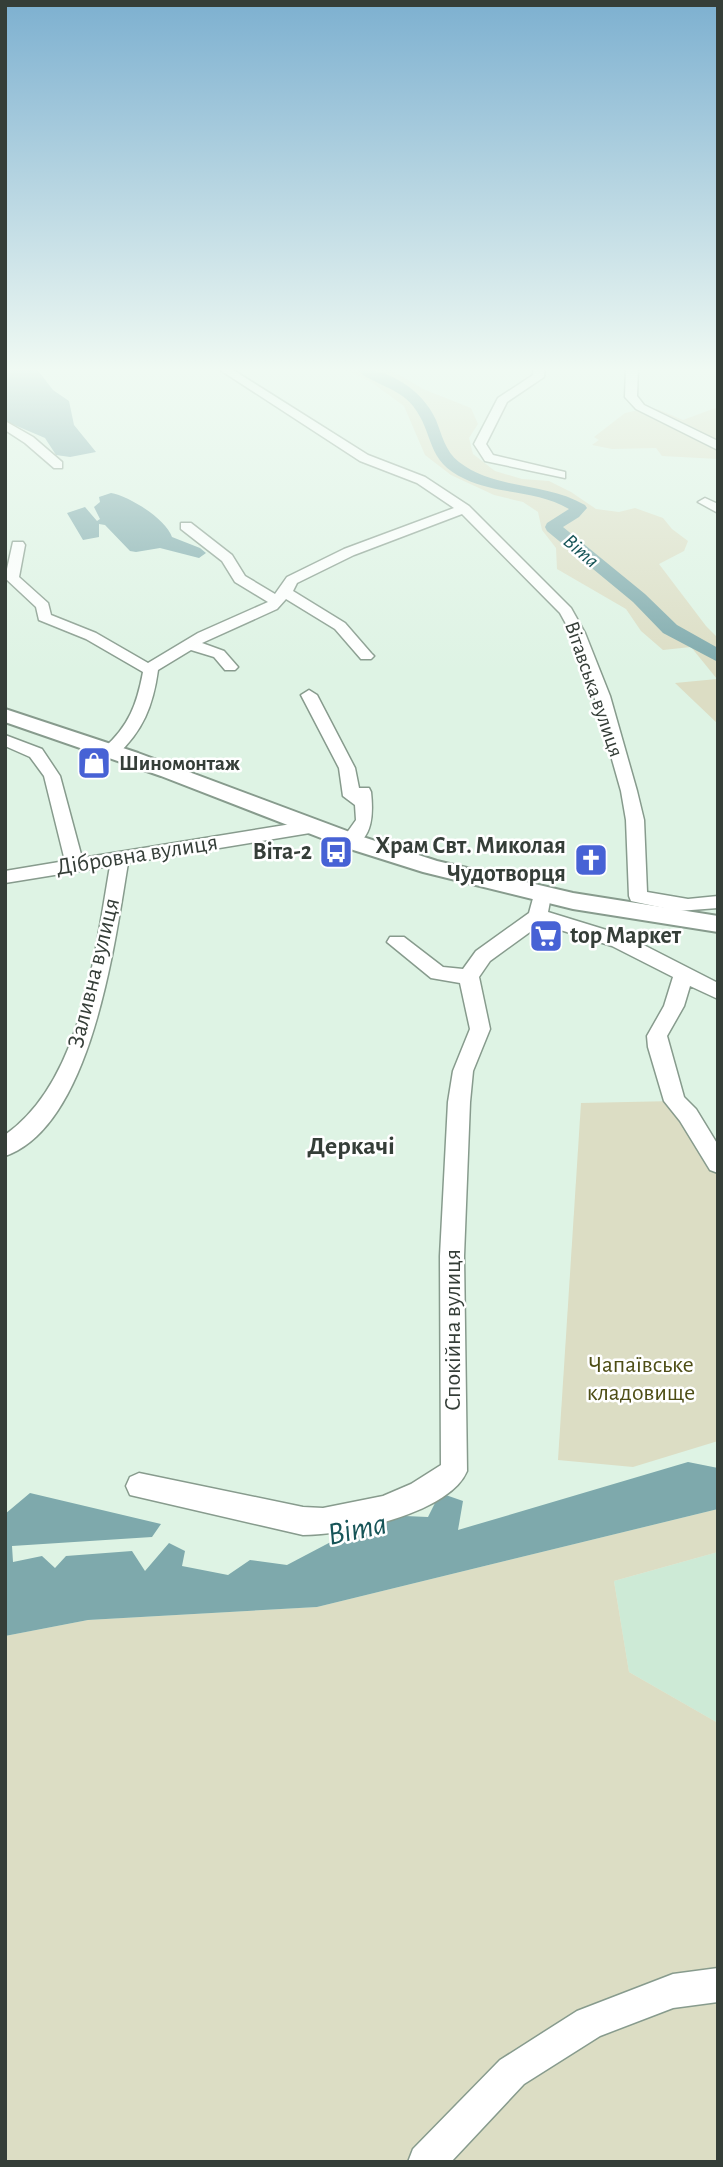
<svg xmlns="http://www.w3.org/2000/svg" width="723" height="2167" viewBox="0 0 723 2167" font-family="'Alegreya Sans',sans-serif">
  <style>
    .built { fill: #cdead6 }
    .green { fill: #dcddc4 }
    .water { fill: #7ea9ac }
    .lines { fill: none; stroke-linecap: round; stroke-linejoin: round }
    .river { fill: #7ea9ac; fill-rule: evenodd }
    .minor-casing { stroke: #879b8d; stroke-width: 3 }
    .major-casing { stroke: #879b8d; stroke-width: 4 }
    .minor { fill: #fff; fill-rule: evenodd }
    .major { fill: #fff; fill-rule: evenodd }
    .labels { text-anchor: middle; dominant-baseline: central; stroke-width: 5; stroke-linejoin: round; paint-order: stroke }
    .far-water-label { font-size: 21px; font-style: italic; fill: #175558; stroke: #fff }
    .far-street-label { font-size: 21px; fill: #353e38; stroke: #fff }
    .far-poi-label { font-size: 21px; font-weight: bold; fill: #353e38; stroke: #fff; text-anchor: start }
    .poi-label { font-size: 24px; font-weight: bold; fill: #353e38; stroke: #fff; text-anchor: end }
    .street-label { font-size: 24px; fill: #353e38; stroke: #fff }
    .park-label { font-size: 24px; fill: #4e4e16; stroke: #fff }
    .neighbourhood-label { font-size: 26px; font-weight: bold; fill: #353e38; stroke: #fff }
    .near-water-label { font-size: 32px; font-style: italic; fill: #175558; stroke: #fff }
  </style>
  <rect width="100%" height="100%" fill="#def3e4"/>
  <!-- built -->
  <polygon class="built" points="718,1552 718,1723 629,1672 614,1581"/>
  <!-- green -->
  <g class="green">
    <polygon points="342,368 388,368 423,389 471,408 478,424 469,438 473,454 495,471 522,479 549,481 571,492 596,509 619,512 635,508 663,518 672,529 688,541 684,551 659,564 706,626 718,638 718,724 675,683 717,679 691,647 663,650 641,631 626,609 557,569 556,548 542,530 538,512 523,502 494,495 451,475 425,455 404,406 371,382"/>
    <polygon points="718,407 718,444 652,411 657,409 683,420"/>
    <polygon points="639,410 712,446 718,450 718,459 662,456 656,448 612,449 592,445 599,440 594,437 625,413"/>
    <polygon points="675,1101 718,1164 718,1441 633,1467 558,1460 581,1103"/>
    <polygon points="718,1509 718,1552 614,1581 629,1672 718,1723 718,2162 5,2162 5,1636 88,1620 317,1607"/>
  </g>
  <!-- water -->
  <g class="water">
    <polygon points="5,368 36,368 53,390 69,401 74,425 96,452 70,457 56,455 45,438 5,421"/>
    <path d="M111,493C129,496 166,519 172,537L200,548L206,553L199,558L160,548L136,552L130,551L105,525L99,524V537L83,540L67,513L85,507L97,521L100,519L94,507L100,502L99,497Z"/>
    <polygon points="688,1462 718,1468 718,1509 317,1607 88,1620 5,1636 5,1514 30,1493 161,1524 152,1537 12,1546 13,1562 42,1556 55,1568 66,1556 132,1551 145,1571 169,1543 185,1551 182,1566 228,1575 250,1560 287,1565 382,1515 428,1517 440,1493 463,1501 458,1530"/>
  </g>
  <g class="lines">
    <!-- river -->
    <path class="river" d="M354,368C388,368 422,389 436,420C442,435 445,451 459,462C495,490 546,482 585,505L587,508L579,517L563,527L645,594L677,625L718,648V662L663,633L633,602L547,531L545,527L547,523L569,509C537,490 498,495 465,479C425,461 435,434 413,406C398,387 371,384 354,368Z"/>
    <defs>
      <g id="minor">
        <path d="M217,368H230L368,455L425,477L469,506L571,608L585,633L610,696L637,791L644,820L647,892L688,899L718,896V908L678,911L631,901L629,896L626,820L621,791L594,696L571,633L560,613L462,514L354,555L297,583L293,591L345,623L371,653L374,656L371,659H361L335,629L286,599L277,609L202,643L224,651L238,667L235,670H225L214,657L191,650L158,670C153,706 143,731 116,756H104L102,752L104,748C129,726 137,704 143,672L86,639L39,620L36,607L5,578L13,542H23L25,545L19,577L48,603L51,615L96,633L148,663L198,633L268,602L235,582L222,561L181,529V523H191L232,555L245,576L275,594L287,577L344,549L454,508L417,483L360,461Z"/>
        <polygon points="534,368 545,368 544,377 507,402 486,444 493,455 565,472 565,478 485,461 474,444 498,398 533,375"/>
        <polygon points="626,368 638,368 637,396 644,405 718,441 718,450 636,409 625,397"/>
        <polygon points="5,421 33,437 62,462 62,468 54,468 25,443 5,430"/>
        <polygon points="705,498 718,504 718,513 698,502"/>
        <path d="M309,690L317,695L355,768L359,788H369L371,792C373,811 374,840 350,847L341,841L356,820L355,805L343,796L339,768L301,695Z"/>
        <path d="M5,735L42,749L60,776L82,858L310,821L319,827L310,833L128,863C115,941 92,1126 5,1156V1135C82,1081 95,952 110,866L5,883V871L65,861L44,776L30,757L5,746Z"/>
        <path d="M542,890L549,891L551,896L548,912L626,936L718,983V999L690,986L684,1006L667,1036L684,1097L696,1109L718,1145V1173L710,1170L680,1121L664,1101L648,1047L647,1036L664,1006L673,977L612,946L541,924L490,961L479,977L490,1029L473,1071L470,1102L464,1256L467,1471C449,1514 345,1535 303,1535L130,1495L126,1486L130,1477L139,1473L303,1507L323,1508L383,1496L411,1484L441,1465L440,1256L448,1102L453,1071L470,1029L460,983L431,978L387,942L390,937H404L443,967L463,969L476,951L529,913L535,891Z"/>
        <polygon points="718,1968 718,2002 673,2008 600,2036 524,2084 451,2162 408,2162 413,2149 500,2060 577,2011 673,1974"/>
      </g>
      <polygon id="major" points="5,709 138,753 363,837 437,861 573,893 718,916 718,932 573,909 423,872 347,848 161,776 5,722"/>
    </defs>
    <!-- minor casing -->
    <use href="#minor" class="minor-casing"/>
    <!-- major casing -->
    <use href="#major" class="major-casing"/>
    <!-- minor -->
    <use href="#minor" class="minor"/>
    <!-- major -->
    <use href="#major" class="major"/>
  </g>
  <!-- sky -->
  <linearGradient id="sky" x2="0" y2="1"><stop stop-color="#7db0d0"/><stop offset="0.55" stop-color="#f0faf3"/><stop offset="1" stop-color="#f0faf3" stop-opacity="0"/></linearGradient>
  <rect width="723" height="672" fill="url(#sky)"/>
  <!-- icons -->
  <defs>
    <symbol id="shop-square" viewBox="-11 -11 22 22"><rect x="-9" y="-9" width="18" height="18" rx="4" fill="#4762d5" stroke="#fff"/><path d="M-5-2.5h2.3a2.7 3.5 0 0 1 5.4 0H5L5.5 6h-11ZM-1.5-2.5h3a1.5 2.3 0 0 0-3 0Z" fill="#fff"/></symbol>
    <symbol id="bus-square" viewBox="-11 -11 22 22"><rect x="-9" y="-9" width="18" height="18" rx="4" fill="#4762d5" stroke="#fff"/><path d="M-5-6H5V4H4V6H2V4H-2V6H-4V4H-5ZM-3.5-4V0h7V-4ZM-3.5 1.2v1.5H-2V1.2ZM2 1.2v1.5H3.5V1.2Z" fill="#fff"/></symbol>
    <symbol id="church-square" viewBox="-11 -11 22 22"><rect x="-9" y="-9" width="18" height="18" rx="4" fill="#4762d5" stroke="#fff"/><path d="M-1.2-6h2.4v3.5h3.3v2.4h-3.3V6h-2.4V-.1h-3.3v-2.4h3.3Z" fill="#fff"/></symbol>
    <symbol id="supermarket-square" viewBox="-11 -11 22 22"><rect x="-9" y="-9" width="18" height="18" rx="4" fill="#4762d5" stroke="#fff"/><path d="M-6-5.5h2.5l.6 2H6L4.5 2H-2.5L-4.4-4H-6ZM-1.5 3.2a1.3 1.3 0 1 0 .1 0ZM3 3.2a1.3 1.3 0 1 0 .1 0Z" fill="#fff"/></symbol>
  </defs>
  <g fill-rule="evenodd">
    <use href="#shop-square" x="75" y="744" width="38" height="38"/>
    <use href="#bus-square" x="317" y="833" width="38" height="38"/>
    <use href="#church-square" x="572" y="841" width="38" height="38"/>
    <use href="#supermarket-square" x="527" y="917" width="38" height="38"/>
  </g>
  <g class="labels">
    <!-- far-water labels -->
    <g class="far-water-label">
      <text transform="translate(581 551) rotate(41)">Віта</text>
    </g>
    <!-- far-street labels -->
    <g class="far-street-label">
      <text transform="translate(594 689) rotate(71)">Вітавська вулиця</text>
    </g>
    <!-- far-poi labels -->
    <g class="far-poi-label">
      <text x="119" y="763">Шиномонтаж</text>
    </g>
    <!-- poi labels -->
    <g class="poi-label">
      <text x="566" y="846">Храм Свт. Миколая<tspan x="566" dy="28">Чудотворця</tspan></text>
      <text x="312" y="852">Віта-2</text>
      <text x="570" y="936" text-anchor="start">top Маркет</text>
    </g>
    <!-- street labels -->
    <g class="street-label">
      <text transform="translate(137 855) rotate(-9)">Дібровна вулиця</text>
      <text transform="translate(94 973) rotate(-76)">Заливна вулиця</text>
      <text transform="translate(453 1330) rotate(-90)">Спокійна вулиця</text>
    </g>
    <!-- park labels -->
    <g class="park-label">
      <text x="641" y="1365">Чапаївське<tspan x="641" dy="28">кладовище</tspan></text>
    </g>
    <!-- neighbourhood labels -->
    <g class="neighbourhood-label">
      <text x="351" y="1146">Деркачі</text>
    </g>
    <!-- near-water labels -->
    <g class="near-water-label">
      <text transform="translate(357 1529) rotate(-12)">Віта</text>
    </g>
  </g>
  <!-- border -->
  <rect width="723" height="2167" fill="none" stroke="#353e38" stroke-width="14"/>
</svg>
